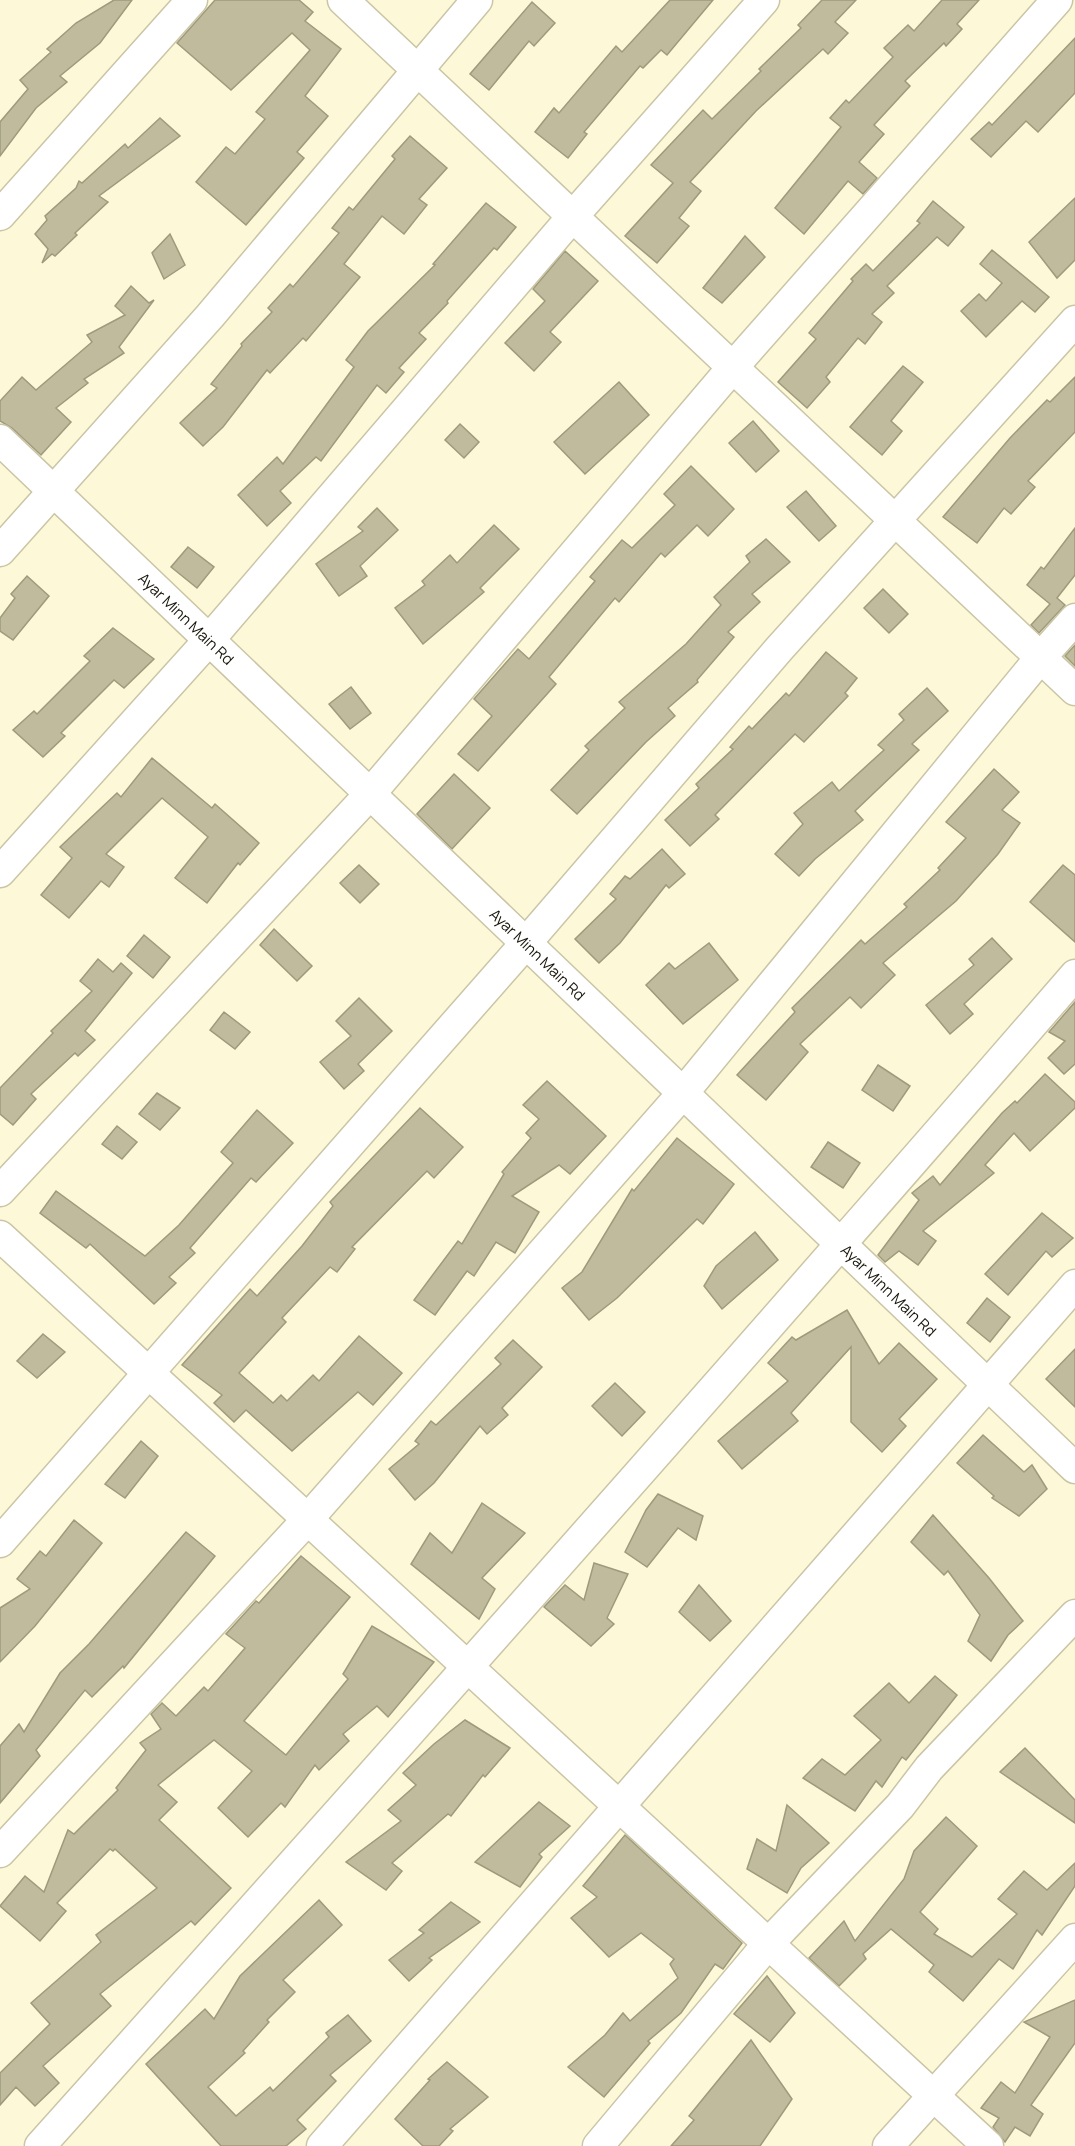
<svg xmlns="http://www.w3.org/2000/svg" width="1075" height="2146" viewBox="0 0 1075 2146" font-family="Manrope,sans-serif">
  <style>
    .building { fill: #bfbb9c; stroke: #9e9a7c; stroke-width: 1.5 }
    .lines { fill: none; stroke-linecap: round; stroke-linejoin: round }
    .minor-casing { stroke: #cac5a6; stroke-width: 33 }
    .minor { stroke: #fff; stroke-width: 30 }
    .labels { text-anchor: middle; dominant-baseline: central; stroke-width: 5; stroke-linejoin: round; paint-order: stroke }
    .street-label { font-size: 15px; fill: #17150a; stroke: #fff }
  </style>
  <rect width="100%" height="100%" fill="#fdf9d8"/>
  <!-- building -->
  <g class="building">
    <polygon points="114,0 132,0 100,43 60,76 67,82 36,108 0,156 0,122 28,89 20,80 51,52 47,49 76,23"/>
    <polygon points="215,0 299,0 313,12 305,21 341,49 305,96 328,116 297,152 304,158 246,225 196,182 226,147 235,154 265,119 256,112 310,50 292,33 231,90 177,43"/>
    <polygon points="670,0 713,0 667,55 661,50 643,68 640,66 584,132 587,134 568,158 535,132 554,108 559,113 616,46 622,52"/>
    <polygon points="822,0 856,0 835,22 848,33 828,54 823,49 756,111 690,182 701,191 679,218 689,226 657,263 625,236 673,183 651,165 703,110 712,119 761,71 759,69 801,28 798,25"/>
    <polygon points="942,0 979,0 957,24 962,29 946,46 944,43 905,81 910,86 874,125 884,134 859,162 877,178 863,194 848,181 804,234 775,208 841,127 830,118 846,100 849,103 893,57 884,48 908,25 914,31"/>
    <polygon points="532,2 555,23 534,46 529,41 489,90 470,74"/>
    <polygon points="1075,38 1075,93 1038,132 1026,121 991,157 971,139 989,122 992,125"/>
    <polygon points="160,118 180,136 99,196 108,202 75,233 77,235 55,256 52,254 42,263 48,249 35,234 47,220 45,216 76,188 79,181 82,183 125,144 128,148"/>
    <polygon points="410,136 447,168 419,199 427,205 404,234 382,216 344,264 360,277 306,341 303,338 270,373 267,370 223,427 203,446 180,423 217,388 211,384 242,346 241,344 272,312 268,308 290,284 293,287 339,233 332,228 349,207 353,210 395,159 392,156"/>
    <polygon points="1075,198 1075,260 1057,278 1029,242"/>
    <polygon points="933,201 964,227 948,246 937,237 887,286 894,293 872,314 882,322 865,344 858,338 826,377 830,382 807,408 778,382 816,339 809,333 853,281 851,279 866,264 873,271 920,223 917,221"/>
    <polygon points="486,203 516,227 497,250 494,248 447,301 448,303 419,333 426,339 399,368 404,372 386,393 377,385 321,461 316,457 280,491 291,503 267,526 238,495 277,457 283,464 354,367 346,360 368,331 435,265 433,264"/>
    <polygon points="170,234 185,265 164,279 152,253"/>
    <polygon points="745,236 765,257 722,303 703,288"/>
    <polygon points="992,250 1049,297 1035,312 1022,301 986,337 961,311 979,294 986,301 1002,283 980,264"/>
    <polygon points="565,251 598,281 550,332 561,342 534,371 505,343 545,301 533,289"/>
    <polygon points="131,286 149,303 154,300 119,347 124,353 84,379 88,383 56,408 71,422 41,455 12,428 0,421 0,401 22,377 36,390 92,342 87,335 125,315 115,306"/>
    <polygon points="903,366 923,382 891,421 902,431 882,455 850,427"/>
    <polygon points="1075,377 1075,432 1028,481 1035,487 1011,514 1004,508 977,543 943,517 1010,438 1047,400 1050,402"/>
    <polygon points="619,382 649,415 585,474 554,442"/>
    <polygon points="753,421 779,451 756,472 729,443"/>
    <polygon points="460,424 479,442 464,458 445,440"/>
    <polygon points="691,466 734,509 708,536 697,525 665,557 661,553 619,602 615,598 549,677 556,684 478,771 458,754 492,716 474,699 518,649 529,659 595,581 590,577 622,540 632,548 675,505 664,494"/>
    <polygon points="806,491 836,526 819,541 787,507"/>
    <polygon points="377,508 398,530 360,566 367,576 339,596 316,564 363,531 358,527"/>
    <polygon points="494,525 519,549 480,588 484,592 423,644 395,608 425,585 422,581 450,555 457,563"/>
    <polygon points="1075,528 1075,575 1057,598 1065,605 1039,633 1031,625 1050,604 1027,585 1041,567 1044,569"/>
    <polygon points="766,539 790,562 752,594 760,602 728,632 734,637 697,680 698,682 668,708 675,716 646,742 577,814 551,790 589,750 585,746 625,708 619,702 686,644 721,605 714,597 750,562 746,556"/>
    <polygon points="188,547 214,567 197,588 171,567"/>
    <polygon points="27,576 49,596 13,640 0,631 0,618 15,598 11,594"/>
    <polygon points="883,589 908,614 889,633 864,608"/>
    <polygon points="113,628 154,659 124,688 114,680 61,733 65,736 43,757 13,730 34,711 37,714 90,661 84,656"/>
    <polygon points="1075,645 1075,666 1065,656"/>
    <polygon points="826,652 857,678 845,693 848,696 804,742 795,734 715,815 719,819 690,846 665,820 699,788 696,784 733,749 730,747 749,726 752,729 786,693 789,696"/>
    <polygon points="351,687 371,713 350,729 329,704"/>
    <polygon points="927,688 948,711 912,744 919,750 855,811 863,820 815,859 799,876 775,854 803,824 794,813 832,782 839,791 884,750 878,745 904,720 899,714"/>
    <polygon points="152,758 212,808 215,804 259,843 240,865 238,863 207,903 175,878 208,837 162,798 106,854 124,867 109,887 101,881 69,918 41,895 72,858 60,847 117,793 121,797"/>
    <polygon points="994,769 1019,792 1002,810 1020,823 998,854 956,901 883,963 895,975 861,1008 850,997 800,1044 808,1052 766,1100 737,1075 795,1012 792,1008 861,940 865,944 907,907 904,904 940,870 938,868 966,838 946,822"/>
    <polygon points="454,774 490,808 452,849 417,814"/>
    <polygon points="662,849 685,874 669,888 666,885 620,943 599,963 575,939 616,899 610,894 625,876 630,879"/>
    <polygon points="359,865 379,884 360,903 340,883"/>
    <polygon points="1063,865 1075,875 1075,942 1030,902"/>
    <polygon points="274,929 312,966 297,981 260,945"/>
    <polygon points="144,935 170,957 153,978 127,956"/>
    <polygon points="992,938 1012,959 964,1004 973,1014 950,1034 926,1005 974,965 969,959"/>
    <polygon points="709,943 738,980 683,1024 646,985 669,963 675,969"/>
    <polygon points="98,959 113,972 121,963 132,973 85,1031 95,1040 78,1056 75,1053 31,1094 36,1099 13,1125 0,1114 0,1088 53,1033 51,1031 92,991 80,981"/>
    <polygon points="359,998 392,1031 358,1064 364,1071 344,1089 320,1062 351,1036 336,1021"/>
    <polygon points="1075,1002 1075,1064 1064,1074 1048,1058 1065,1041 1049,1032"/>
    <polygon points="224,1012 250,1032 235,1049 210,1030"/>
    <polygon points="878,1065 910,1086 893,1111 862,1090"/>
    <polygon points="1045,1074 1075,1102 1075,1108 1030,1151 1014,1133 985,1165 994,1173 923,1231 936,1241 918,1265 899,1251 885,1262 878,1255 919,1200 912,1193 933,1176 940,1185 1002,1113 1015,1101 1017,1103"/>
    <polygon points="547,1081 606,1136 570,1174 559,1165 512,1196 539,1212 515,1253 496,1242 474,1276 467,1271 435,1315 414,1300 458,1241 462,1244 504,1174 502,1172 531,1138 526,1133 539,1119 523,1105"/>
    <polygon points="157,1093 180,1108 160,1130 139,1114"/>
    <polygon points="420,1108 463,1147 434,1178 427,1171 352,1247 355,1249 337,1272 330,1267 282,1318 286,1322 239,1373 273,1403 281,1395 287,1401 313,1375 319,1381 359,1336 402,1373 373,1405 358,1392 292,1451 246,1410 234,1422 214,1403 222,1395 182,1365 250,1289 257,1296 302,1246 333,1206 330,1202"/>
    <polygon points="257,1110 293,1143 256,1182 251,1178 190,1248 195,1253 169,1277 176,1283 154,1304 90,1244 86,1248 40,1213 56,1191 145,1256 179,1225 233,1163 221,1152"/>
    <polygon points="117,1126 137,1142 122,1159 102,1144"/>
    <polygon points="677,1138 734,1184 703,1224 697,1219 617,1298 589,1320 562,1288 582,1272 632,1189 634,1191"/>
    <polygon points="828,1142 860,1163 843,1188 811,1167"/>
    <polygon points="1042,1213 1073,1238 1052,1257 1046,1251 1008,1295 985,1274"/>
    <polygon points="755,1232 778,1260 722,1309 704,1286 716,1266"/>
    <polygon points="987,1298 1010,1317 990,1342 967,1323"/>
    <polygon points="847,1310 879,1364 899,1343 937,1379 899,1419 906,1426 882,1452 851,1422 851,1347 791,1413 798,1421 742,1469 718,1441 788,1381 768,1363 792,1337 796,1340"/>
    <polygon points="43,1334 65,1352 37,1378 17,1361"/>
    <polygon points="513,1340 542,1367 502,1408 508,1415 487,1434 480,1426 434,1483 415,1500 389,1469 419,1444 415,1441 431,1421 436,1425 501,1364 495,1358"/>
    <polygon points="1075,1349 1075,1407 1046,1379"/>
    <polygon points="615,1383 645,1412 622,1436 592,1406"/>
    <polygon points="983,1435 1024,1472 1032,1465 1047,1489 1019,1516 992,1498 994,1496 957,1463"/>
    <polygon points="141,1441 158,1456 125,1498 105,1484"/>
    <polygon points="658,1494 703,1516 696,1540 678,1528 647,1567 625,1552 646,1510"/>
    <polygon points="482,1503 525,1533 482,1578 495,1589 479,1619 411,1564 430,1533 452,1553"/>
    <polygon points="933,1515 989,1578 1023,1621 1008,1635 991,1661 968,1641 980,1615 948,1571 944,1575 911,1542"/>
    <polygon points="74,1520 102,1543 35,1626 0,1662 0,1608 30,1589 17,1579 40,1551 46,1556"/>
    <polygon points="186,1532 215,1556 124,1668 123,1666 92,1697 85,1690 36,1750 40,1756 0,1803 0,1746 19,1724 24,1732 60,1673 89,1644"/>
    <polygon points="301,1556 350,1597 244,1721 286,1755 348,1679 343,1674 372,1626 434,1662 388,1717 377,1706 343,1734 349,1741 319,1770 315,1765 285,1807 281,1803 248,1837 218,1808 252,1771 214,1740 158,1785 177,1802 159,1820 231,1888 195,1925 191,1921 100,1994 111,2006 43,2066 59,2083 35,2106 16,2087 0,2105 0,2073 50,2024 31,2003 101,1942 96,1935 157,1888 115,1849 113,1851 110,1849 57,1903 66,1911 40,1941 0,1906 25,1876 44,1892 68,1830 74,1834 118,1790 116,1788 146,1750 140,1743 161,1729 151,1714 162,1703 176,1716 204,1687 208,1691 245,1648 226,1634 256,1601 259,1603"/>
    <polygon points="594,1563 628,1574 607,1618 614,1624 591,1646 544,1607 565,1585 584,1600"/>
    <polygon points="699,1585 731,1621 710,1641 679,1612"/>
    <polygon points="935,1676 957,1695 906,1760 902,1757 882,1787 876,1781 855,1811 803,1778 822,1759 845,1775 881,1740 854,1716 889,1683 909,1703"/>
    <polygon points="465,1720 510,1748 485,1777 483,1775 451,1816 448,1814 392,1863 402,1871 386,1890 346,1862 401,1821 388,1810 416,1785 403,1773 434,1744"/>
    <polygon points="1025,1748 1075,1800 1075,1823 1000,1772"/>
    <polygon points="539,1802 570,1826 539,1854 542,1857 520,1887 475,1862"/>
    <polygon points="787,1805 829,1843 801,1868 787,1893 747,1869 757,1839 776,1851"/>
    <polygon points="946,1817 977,1846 920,1912 938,1929 934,1934 972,1957 1017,1914 998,1899 1024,1871 1047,1890 1075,1863 1075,1886 1042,1935 1037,1930 1013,1969 999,1959 963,2001 929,1972 934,1965 891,1929 863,1954 866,1959 839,1986 809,1958 844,1921 855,1941 904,1879 914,1851"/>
    <polygon points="625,1835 742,1943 723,1969 715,1964 681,2013 648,2041 650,2043 604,2097 568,2067 605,2035 623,2013 630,2021 678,1978 670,1964 674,1959 641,1933 609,1957 571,1918 597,1897 583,1886"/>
    <polygon points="319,1900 342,1925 283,1980 295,1992 267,2020 269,2022 243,2051 245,2053 208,2087 236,2116 270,2087 273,2091 329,2037 326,2033 348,2015 371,2041 330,2075 336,2081 297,2120 306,2129 286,2146 221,2146 146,2064 205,2009 214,2019 240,1976"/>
    <polygon points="451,1902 480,1922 429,1958 432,1960 409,1981 389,1960 424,1933 419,1930"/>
    <polygon points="767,1976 795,2013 770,2042 734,2014"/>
    <polygon points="1075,2000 1075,2043 1031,2105 1043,2114 1030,2136 1015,2127 1005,2142 993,2127 999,2118 981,2108 1001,2082 1015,2093 1050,2037 1024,2022"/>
    <polygon points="751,2040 792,2099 760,2146 671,2146 694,2120 689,2116"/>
    <polygon points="447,2062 488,2097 450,2129 453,2131 439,2146 423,2146 395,2119 430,2080 428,2079"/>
  </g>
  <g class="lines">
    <defs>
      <g id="minor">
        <polyline points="343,0 1075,690"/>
        <polyline points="0,215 192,0"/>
        <path id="s1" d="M0,440L1075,1468"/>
        <polyline points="0,551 210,316 477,0"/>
        <polyline points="0,872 209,640 573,216 764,0"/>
        <polyline points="0,1191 370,794 733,367 1057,0"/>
        <polyline points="0,1236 988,2146"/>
        <polyline points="0,1542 526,943 779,649 1075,321"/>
        <polyline points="0,1852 307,1520 683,1093 1041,657 1075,619"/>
        <path d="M40,2146C388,1758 734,1369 1075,975"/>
        <polyline points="322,2146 1075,1285"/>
        <polyline points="598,2146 767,1945 900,1806 929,1768 1075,1615"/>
        <polyline points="888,2146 1075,1939"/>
      </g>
    </defs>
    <!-- minor casing -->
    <use href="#minor" class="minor-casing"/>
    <!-- minor -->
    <use href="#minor" class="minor"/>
  </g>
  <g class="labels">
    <!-- street labels -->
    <g class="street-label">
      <text stroke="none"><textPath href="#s1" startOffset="258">Ayar Minn Main Rd</textPath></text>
      <text stroke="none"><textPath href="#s1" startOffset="744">Ayar Minn Main Rd</textPath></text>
      <text stroke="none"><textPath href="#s1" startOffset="1230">Ayar Minn Main Rd</textPath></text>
    </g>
  </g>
</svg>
